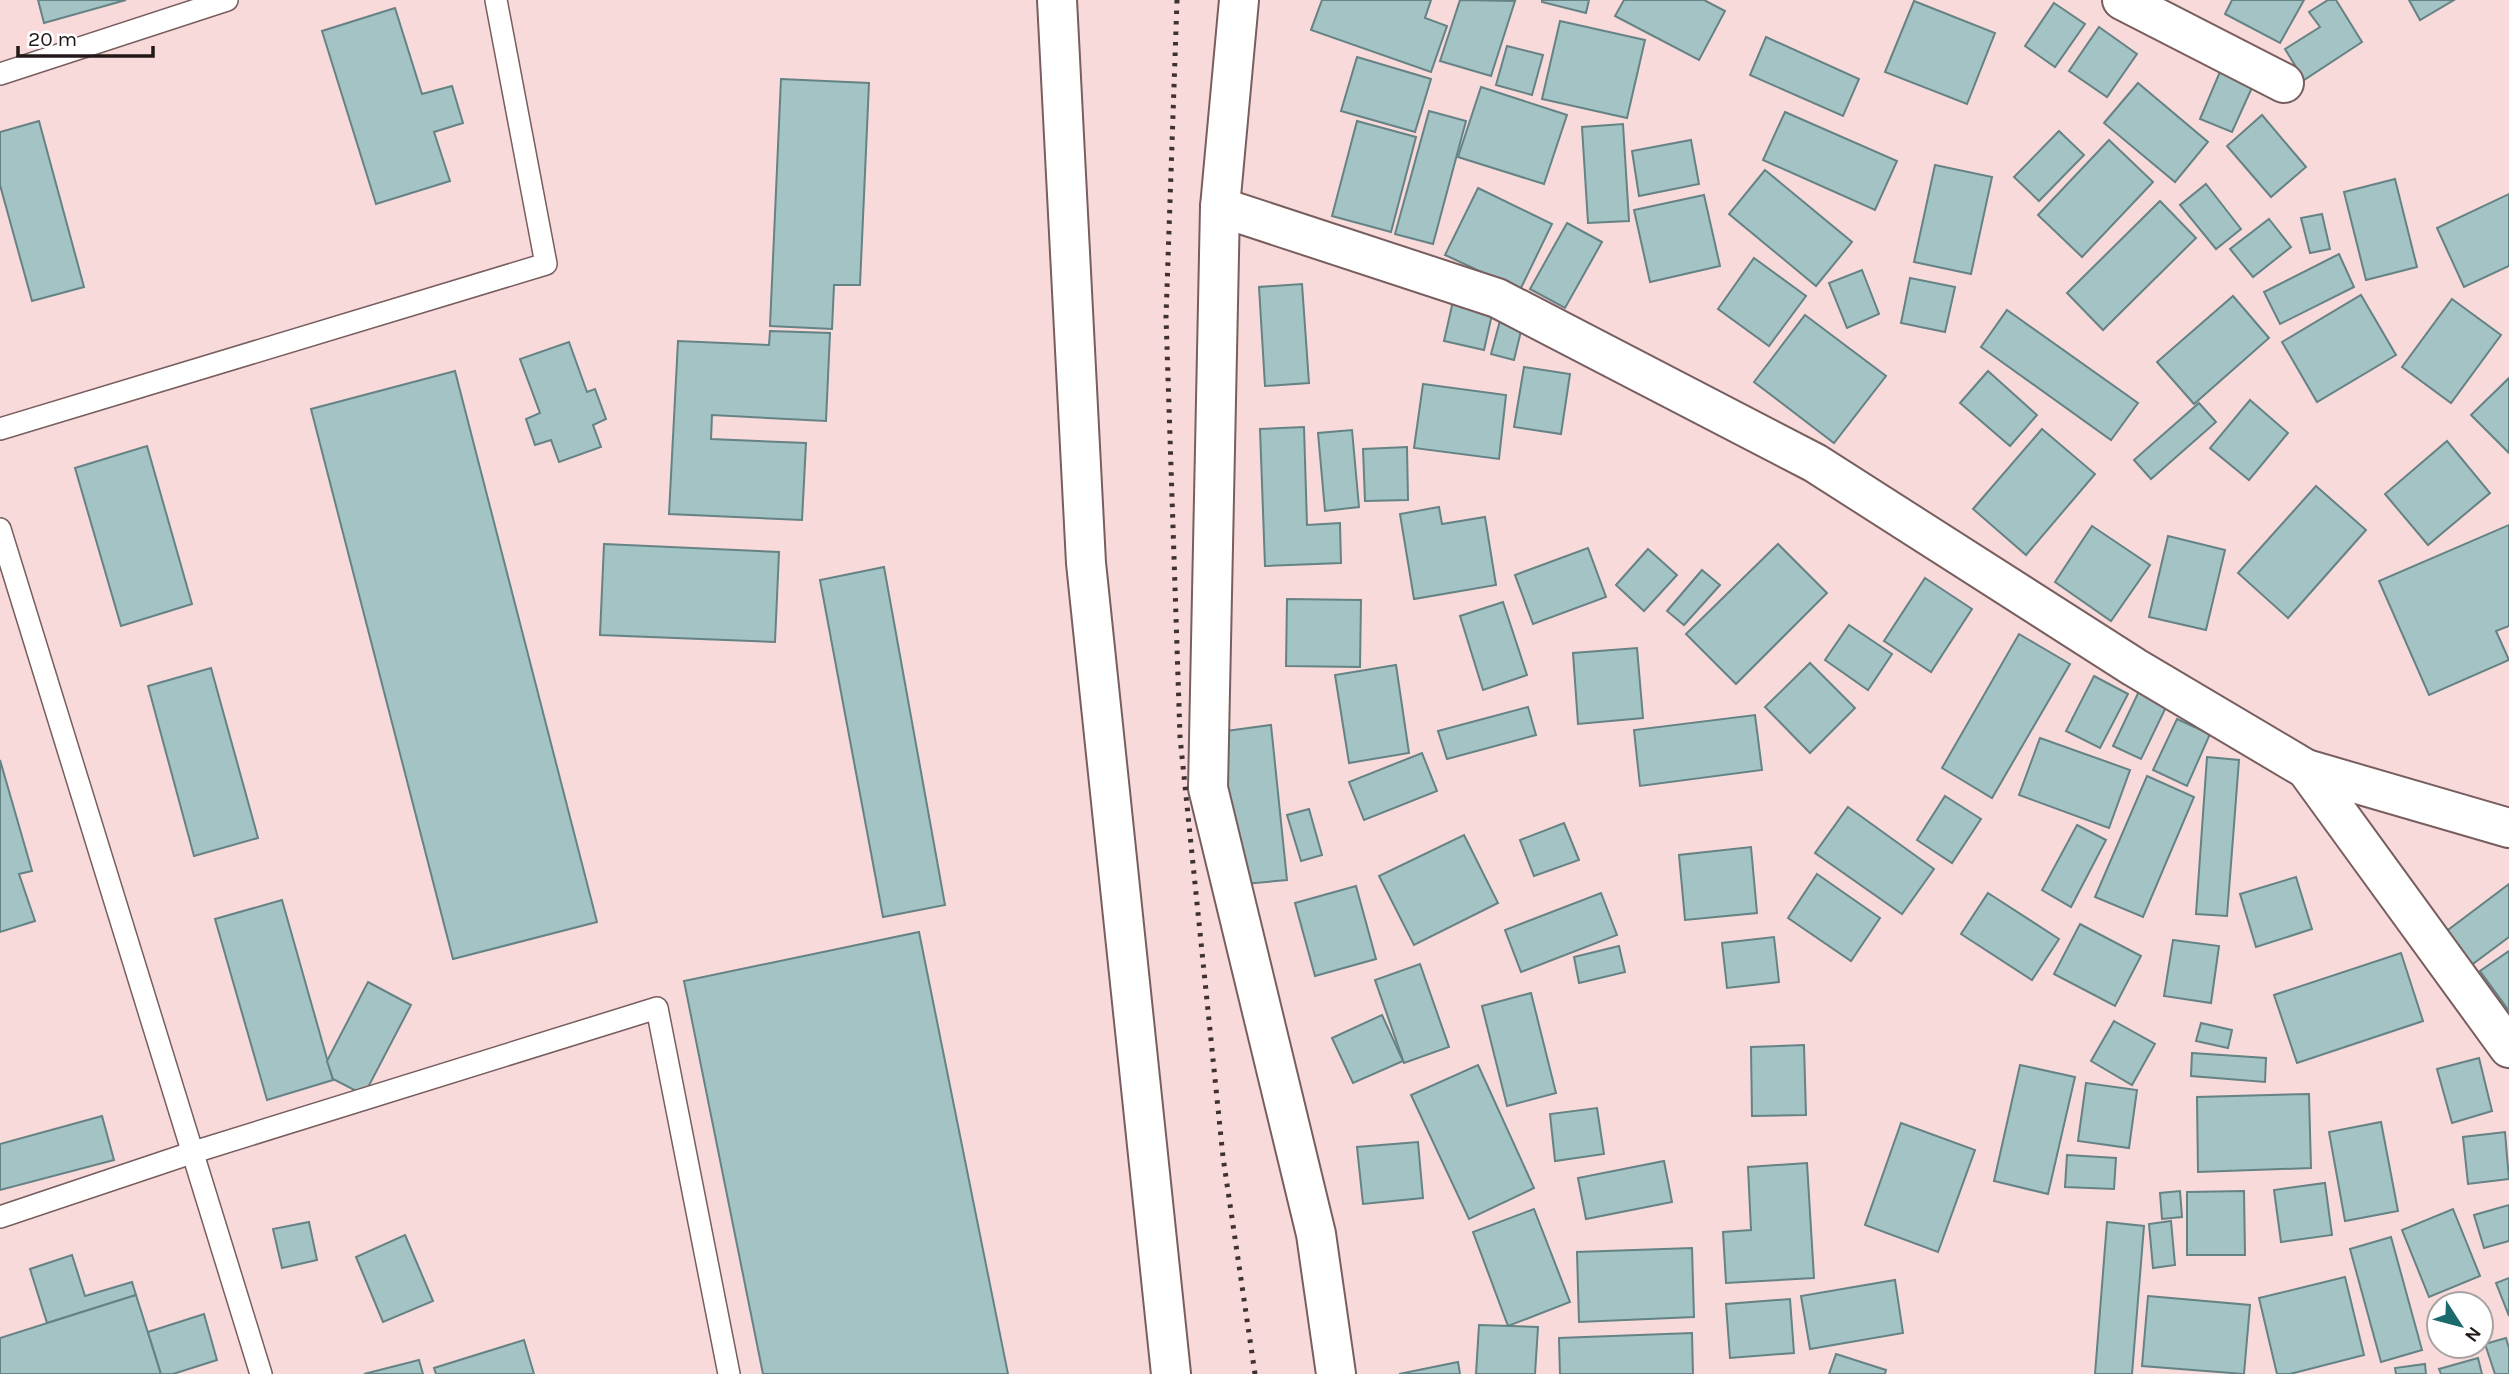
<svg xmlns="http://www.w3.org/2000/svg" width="2509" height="1374" viewBox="0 0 2509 1374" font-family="Karla,sans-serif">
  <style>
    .building { fill: #a4c3c5; stroke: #658284; stroke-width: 2 }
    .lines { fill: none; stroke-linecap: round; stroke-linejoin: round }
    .lane-casing { stroke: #785e5e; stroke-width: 24 }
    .street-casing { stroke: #785e5e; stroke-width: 42 }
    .secondary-casing { stroke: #785e5e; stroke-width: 42 }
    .lane { stroke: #fff; stroke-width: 21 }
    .street { stroke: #fff; stroke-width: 38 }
    .secondary { stroke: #fff; stroke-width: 38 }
    .rail { stroke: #3e3131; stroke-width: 5; stroke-dasharray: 3.5 7; stroke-linecap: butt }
  </style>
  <rect width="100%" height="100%" fill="#f8dada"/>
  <!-- building -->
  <g class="building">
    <polygon points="38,0 126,0 44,23"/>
    <polygon points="1322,0 1431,0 1425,18 1447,26 1431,72 1311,30"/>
    <polygon points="1460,0 1515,1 1491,76 1440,61"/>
    <polygon points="1542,0 1589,0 1586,13 1542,2"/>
    <polygon points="1624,0 1704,0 1725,11 1699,60 1615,16"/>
    <polygon points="2232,0 2304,0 2280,43 2225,14"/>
    <polygon points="2328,0 2336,0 2362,42 2304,80 2285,49 2320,27 2309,12"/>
    <polygon points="2409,0 2454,0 2420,20"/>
    <polygon points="1914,1 1995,33 1967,104 1885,72"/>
    <polygon points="2054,3 2085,24 2055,67 2025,46"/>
    <polygon points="395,8 422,94 452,86 463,123 434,132 450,181 376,204 322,31"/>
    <polygon points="1560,21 1645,40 1627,118 1542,99"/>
    <polygon points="2099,27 2137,54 2107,97 2069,71"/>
    <polygon points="1766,37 1859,79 1843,116 1750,75"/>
    <polygon points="1507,46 1543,55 1532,95 1496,85"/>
    <polygon points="1357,57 1431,79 1415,132 1341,111"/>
    <polygon points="2222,67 2255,81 2232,132 2200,119"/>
    <polygon points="781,79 869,83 860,285 834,285 832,329 770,326"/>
    <polygon points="2138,83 2208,142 2175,182 2104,123"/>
    <polygon points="1481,87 1567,115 1544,184 1458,157"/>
    <polygon points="1429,111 1466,121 1433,244 1395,234"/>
    <polygon points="1785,112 1897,161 1875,210 1763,160"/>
    <polygon points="2262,115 2306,167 2271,197 2227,146"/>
    <polygon points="39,121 84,287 32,301 0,185 0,132"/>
    <polygon points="1357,121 1416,137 1391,232 1332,216"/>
    <polygon points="1623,124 1629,221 1588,223 1582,127"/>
    <polygon points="2059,131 2084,155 2039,201 2014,177"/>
    <polygon points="1691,140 1699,184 1639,196 1632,151"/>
    <polygon points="2109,140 2153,182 2082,257 2038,215"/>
    <polygon points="1935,165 1992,177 1971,274 1914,262"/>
    <polygon points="1765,170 1852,242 1816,286 1729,214"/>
    <polygon points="2395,179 2417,267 2366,280 2344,192"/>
    <polygon points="2206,184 2241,229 2216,249 2180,205"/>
    <polygon points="1478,188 1552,224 1520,290 1445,255"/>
    <polygon points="2509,194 2509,266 2464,287 2437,228"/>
    <polygon points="1704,195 1720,266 1650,282 1634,210"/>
    <polygon points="2160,201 2196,238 2103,330 2067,293"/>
    <polygon points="2322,214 2330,249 2310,253 2301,218"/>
    <polygon points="2269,219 2291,247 2253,277 2230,249"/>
    <polygon points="1567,223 1602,242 1565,308 1530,289"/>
    <polygon points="2339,254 2354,287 2280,324 2264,292"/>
    <polygon points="1754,258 1806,296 1769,346 1718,309"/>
    <polygon points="1862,270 1879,314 1847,328 1829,283"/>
    <polygon points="1910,278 1955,287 1945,332 1901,323"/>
    <polygon points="1302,284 1309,383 1265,386 1259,287"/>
    <polygon points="2361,295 2396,355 2317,402 2282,342"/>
    <polygon points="2233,296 2269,338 2194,404 2157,362"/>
    <polygon points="2452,299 2501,335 2451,403 2402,367"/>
    <polygon points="1453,301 1493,310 1484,350 1444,341"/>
    <polygon points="2007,310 2138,403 2111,440 1981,347"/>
    <polygon points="1805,315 1886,376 1834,443 1754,382"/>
    <polygon points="1501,317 1523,323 1514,360 1491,354"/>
    <polygon points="770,331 830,333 826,421 712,415 711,439 806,443 802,520 669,514 678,341 769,345"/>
    <polygon points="569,342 587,392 595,389 606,419 593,425 601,447 559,462 551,440 535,445 526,419 540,413 520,359"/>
    <polygon points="1524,367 1570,374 1561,434 1514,427"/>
    <polygon points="455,371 597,922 453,959 311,409"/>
    <polygon points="1988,371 2037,415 2010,446 1960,403"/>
    <polygon points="2509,378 2509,453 2471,415"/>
    <polygon points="1423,384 1506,395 1499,459 1414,448"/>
    <polygon points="2250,400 2288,433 2249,480 2210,448"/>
    <polygon points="2199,403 2216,422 2151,479 2134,460"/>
    <polygon points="1304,427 1307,525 1340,523 1341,563 1265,566 1260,429"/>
    <polygon points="2042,429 2095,474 2026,555 1973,509"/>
    <polygon points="1352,430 1359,507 1325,511 1318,433"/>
    <polygon points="2447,441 2490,493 2428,545 2385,494"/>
    <polygon points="147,446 192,604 121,626 75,468"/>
    <polygon points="1407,447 1408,500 1365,501 1363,449"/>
    <polygon points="2316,486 2366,530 2288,618 2238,573"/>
    <polygon points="1439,507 1442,524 1485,517 1496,585 1414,599 1400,514"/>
    <polygon points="2509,525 2509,626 2496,631 2509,660 2429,695 2379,581"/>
    <polygon points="2092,526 2150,565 2111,621 2055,582"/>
    <polygon points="2168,536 2225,550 2206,630 2149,617"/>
    <polygon points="604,544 779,552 775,642 600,635"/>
    <polygon points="1778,544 1827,593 1736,684 1686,634"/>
    <polygon points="1588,548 1606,597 1533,624 1515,575"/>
    <polygon points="1648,549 1677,575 1644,611 1616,585"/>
    <polygon points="884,567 945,905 883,917 820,580"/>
    <polygon points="1702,570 1720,585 1684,625 1667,611"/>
    <polygon points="1925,578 1972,609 1931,672 1884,641"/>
    <polygon points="1287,599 1361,600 1360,667 1286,666"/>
    <polygon points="1503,602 1527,675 1483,690 1460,616"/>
    <polygon points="1849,625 1892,654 1868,690 1825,660"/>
    <polygon points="2019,634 2070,664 1992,798 1942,768"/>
    <polygon points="1637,648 1643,718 1578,724 1573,653"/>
    <polygon points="1810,663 1855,708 1810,753 1765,707"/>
    <polygon points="1396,665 1409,753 1349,763 1335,675"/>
    <polygon points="211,668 258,838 194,856 148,686"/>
    <polygon points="2094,676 2128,694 2100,748 2066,731"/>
    <polygon points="2140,689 2168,703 2141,759 2113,746"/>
    <polygon points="1528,707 1536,735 1447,759 1438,731"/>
    <polygon points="1755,715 1762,770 1640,786 1634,730"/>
    <polygon points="2177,719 2210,734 2187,786 2153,770"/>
    <polygon points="1271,725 1287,880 1234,885 1218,732"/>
    <polygon points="2040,738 2130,770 2109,828 2019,795"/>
    <polygon points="1422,753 1437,791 1364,820 1349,782"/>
    <polygon points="2207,757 2239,760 2227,916 2196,914"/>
    <polygon points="0,760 32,871 19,874 35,921 0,932"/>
    <polygon points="2147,776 2194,797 2143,917 2095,897"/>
    <polygon points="1945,796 1981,819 1952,863 1917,840"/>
    <polygon points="1848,807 1934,869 1902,914 1815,853"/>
    <polygon points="1309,809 1322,855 1301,861 1287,815"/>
    <polygon points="1564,823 1579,860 1534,876 1520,840"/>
    <polygon points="2077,825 2106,840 2071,907 2042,890"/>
    <polygon points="1464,835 1498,903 1414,945 1379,876"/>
    <polygon points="1751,847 1757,913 1685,920 1679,855"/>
    <polygon points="1817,874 1880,918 1851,961 1788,918"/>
    <polygon points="2296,877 2312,929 2256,947 2240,894"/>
    <polygon points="2509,884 2509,937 2470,966 2444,933"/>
    <polygon points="1356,886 1376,959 1315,976 1295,903"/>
    <polygon points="1601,893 1617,935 1521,972 1505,930"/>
    <polygon points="1988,893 2059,939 2032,980 1961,934"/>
    <polygon points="282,900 333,1080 267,1100 215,919"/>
    <polygon points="2080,924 2141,956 2115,1006 2054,974"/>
    <polygon points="919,932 1008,1374 763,1374 684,981"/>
    <polygon points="1774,937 1779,982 1727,988 1722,943"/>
    <polygon points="2173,940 2219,946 2211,1003 2164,996"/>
    <polygon points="1619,946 1625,972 1579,983 1574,957"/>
    <polygon points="2509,951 2509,1011 2480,971"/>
    <polygon points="2401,953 2423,1021 2297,1063 2274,995"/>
    <polygon points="1420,964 1449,1047 1404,1063 1375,980"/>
    <polygon points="368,982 411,1005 364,1095 333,1079 327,1061"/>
    <polygon points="1531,993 1556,1093 1507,1106 1482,1006"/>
    <polygon points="1382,1015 1403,1061 1353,1083 1332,1038"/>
    <polygon points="2114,1021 2155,1044 2132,1085 2091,1061"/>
    <polygon points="2201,1023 2232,1030 2228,1048 2196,1041"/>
    <polygon points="1804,1045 1806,1115 1752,1116 1751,1047"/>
    <polygon points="2192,1053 2266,1058 2265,1082 2191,1076"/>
    <polygon points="2479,1058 2492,1111 2452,1123 2437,1069"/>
    <polygon points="1478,1065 1534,1188 1469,1219 1411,1095"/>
    <polygon points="2020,1065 2075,1077 2048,1194 1994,1181"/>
    <polygon points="2086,1083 2137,1090 2129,1148 2078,1141"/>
    <polygon points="2309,1094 2311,1168 2198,1172 2197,1097"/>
    <polygon points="1597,1108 1604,1154 1555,1161 1550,1114"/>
    <polygon points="102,1116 114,1160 0,1190 0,1144"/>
    <polygon points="2381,1122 2398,1211 2345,1221 2329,1132"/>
    <polygon points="1901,1123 1975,1150 1938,1252 1865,1225"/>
    <polygon points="2505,1132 2509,1179 2468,1184 2463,1137"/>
    <polygon points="1418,1142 1423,1198 1363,1204 1357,1147"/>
    <polygon points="2067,1155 2116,1158 2114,1189 2065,1187"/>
    <polygon points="1664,1161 1672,1202 1586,1219 1578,1178"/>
    <polygon points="1807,1163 1814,1278 1726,1283 1723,1232 1751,1230 1748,1167"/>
    <polygon points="2325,1183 2332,1235 2281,1242 2274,1190"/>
    <polygon points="2180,1191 2182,1217 2162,1219 2160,1193"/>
    <polygon points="2244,1191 2245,1255 2187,1255 2187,1192"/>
    <polygon points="2509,1205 2509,1241 2484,1248 2474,1215"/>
    <polygon points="1534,1209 1570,1302 1508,1326 1473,1232"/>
    <polygon points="2453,1209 2480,1276 2429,1297 2402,1230"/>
    <polygon points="2171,1221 2175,1265 2153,1268 2149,1224"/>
    <polygon points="309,1222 317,1260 282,1268 273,1229"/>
    <polygon points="2107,1222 2144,1226 2132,1374 2095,1374"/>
    <polygon points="405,1235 433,1301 383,1322 356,1257"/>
    <polygon points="2391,1237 2422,1350 2381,1362 2350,1249"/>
    <polygon points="1692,1248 1694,1317 1579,1322 1577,1252"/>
    <polygon points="72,1255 85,1296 132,1282 136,1295 47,1323 30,1269"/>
    <polygon points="2345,1277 2364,1355 2290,1374 2277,1374 2259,1298"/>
    <polygon points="2509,1278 2509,1316 2496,1283"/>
    <polygon points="1895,1280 1903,1333 1810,1349 1801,1296"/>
    <polygon points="136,1295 161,1374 0,1374 0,1338"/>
    <polygon points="2148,1296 2250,1305 2244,1374 2142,1366"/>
    <polygon points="1790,1299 1794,1353 1730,1358 1726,1304"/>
    <polygon points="204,1314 217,1360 173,1374 161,1374 148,1332"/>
    <polygon points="1479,1325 1538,1327 1535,1374 1476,1374"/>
    <polygon points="1692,1333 1693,1374 1560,1374 1559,1338"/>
    <polygon points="2506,1338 2509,1348 2509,1374 2495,1374 2485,1344"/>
    <polygon points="524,1340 534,1374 436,1374 434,1368"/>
    <polygon points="1836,1354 1886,1370 1885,1374 1829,1374"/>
    <polygon points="2478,1358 2482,1374 2441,1374 2439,1369"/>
    <polygon points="419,1360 423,1374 364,1374"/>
    <polygon points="1458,1362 1460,1374 1399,1374"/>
    <polygon points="2425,1364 2426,1374 2396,1374 2395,1368"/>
  </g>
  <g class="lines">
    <defs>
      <g id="lane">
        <polyline points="0,74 227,0"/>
        <polyline points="0,429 546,264 496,0"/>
        <polyline points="0,529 261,1374"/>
        <polyline points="0,1217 194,1152 657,1008 729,1374"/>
      </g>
      <g id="street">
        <polyline points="1057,0 1086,563 1171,1374"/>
        <polyline points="2122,0 2284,83"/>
        <polyline points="1220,207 1497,298 1815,463 2134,667 2306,769 2509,1048"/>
        <polyline points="2306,769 2509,828"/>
      </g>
      <polyline id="secondary" points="1239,0 1220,207 1208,788 1316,1234 1336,1374"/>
    </defs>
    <!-- lane casing -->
    <use href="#lane" class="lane-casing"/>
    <!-- street casing -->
    <use href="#street" class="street-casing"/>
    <!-- secondary casing -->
    <use href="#secondary" class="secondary-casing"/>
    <!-- lane -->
    <use href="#lane" class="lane"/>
    <!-- street -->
    <use href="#street" class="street"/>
    <!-- secondary -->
    <use href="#secondary" class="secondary"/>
    <!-- rail -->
    <polyline class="rail" points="1177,0 1166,317 1180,737 1223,1157 1255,1374"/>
  </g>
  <!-- north arrow -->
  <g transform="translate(2460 1325) rotate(126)"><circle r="33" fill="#ffffff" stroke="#a7a3a3" stroke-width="2"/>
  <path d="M0-5L12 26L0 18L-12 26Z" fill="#1d6a6e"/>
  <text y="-10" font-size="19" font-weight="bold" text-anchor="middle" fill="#221818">N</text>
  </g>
  <!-- scale -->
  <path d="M18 46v10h135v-10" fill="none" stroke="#221818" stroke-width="3.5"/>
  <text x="28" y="46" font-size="21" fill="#221818" stroke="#ffffff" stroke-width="5" paint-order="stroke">20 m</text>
</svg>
